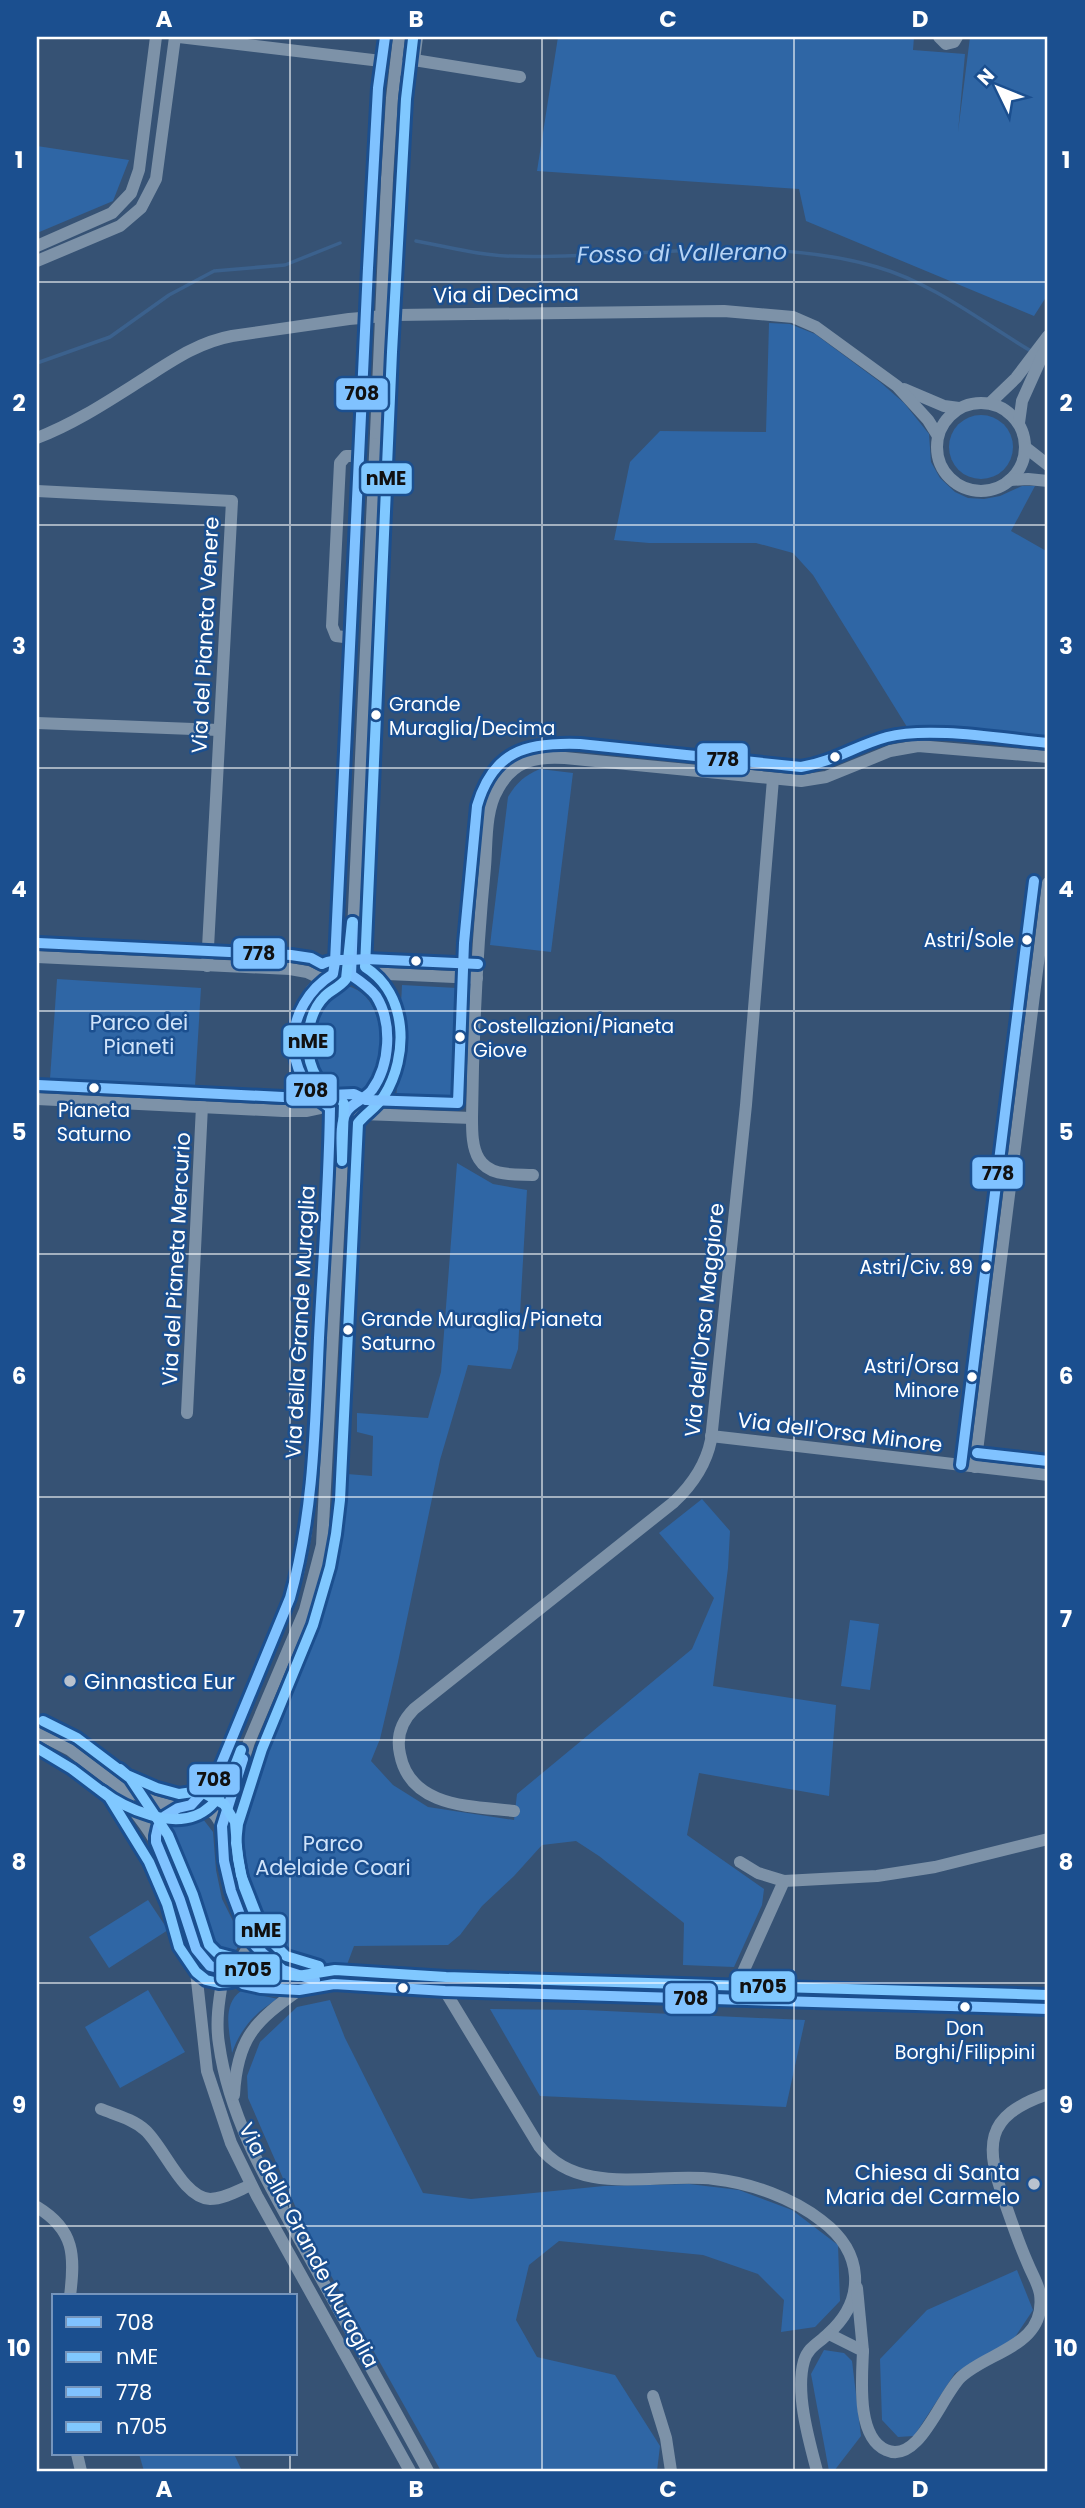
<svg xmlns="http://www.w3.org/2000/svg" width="1085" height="2508" viewBox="0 0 1085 2508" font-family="Poppins,sans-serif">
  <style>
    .green { fill: #2f66a5 }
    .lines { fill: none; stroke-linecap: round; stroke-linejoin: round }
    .stream { stroke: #3b618d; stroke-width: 3.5 }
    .minor { stroke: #7d92a8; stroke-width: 12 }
    .minor-bridge { stroke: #7d92a8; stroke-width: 12 }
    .bus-1-casing { stroke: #1b4f8f; stroke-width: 16 }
    .bus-2-casing { stroke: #1b4f8f; stroke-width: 16 }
    .bus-3-casing { stroke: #1b4f8f; stroke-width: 16 }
    .bus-4-casing { stroke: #1b4f8f; stroke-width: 16 }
    .bus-1 { stroke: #80c2ff; stroke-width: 10 }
    .bus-2 { stroke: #80c8ff; stroke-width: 10 }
    .bus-3 { stroke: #80c2ff; stroke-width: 10 }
    .bus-4 { stroke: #80c8ff; stroke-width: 10 }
    .grid { fill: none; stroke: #fff; stroke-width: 2; stroke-opacity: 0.55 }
    .bus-dot { fill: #fff; stroke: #1b4f8f; stroke-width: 2.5 }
    .poi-dot { fill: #b9c2ce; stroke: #1b4f8f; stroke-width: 2.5 }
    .labels { text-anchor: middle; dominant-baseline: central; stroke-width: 5; stroke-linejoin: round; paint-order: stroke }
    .bus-label { font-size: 19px; fill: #fff; stroke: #1b4f8f; text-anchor: start }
    .street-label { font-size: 21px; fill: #fff; stroke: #1b4f8f }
    .park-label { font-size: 21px; fill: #cfe3fa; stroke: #1b4f8f }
    .poi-label { font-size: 21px; fill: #fff; stroke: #1b4f8f; text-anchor: start }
    .water-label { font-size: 23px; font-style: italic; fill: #b5d3f5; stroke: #1b4f8f }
    .line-badge { stroke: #1b4f8f; stroke-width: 2.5 }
    .pale-badge-label { font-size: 19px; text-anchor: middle; font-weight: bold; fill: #111 }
    .neatline { fill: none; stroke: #fff; stroke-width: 2.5 }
    .grid-label { font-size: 23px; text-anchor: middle; font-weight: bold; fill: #fff }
  </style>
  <rect width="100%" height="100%" fill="#365274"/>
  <!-- green -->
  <g class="green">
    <polygon points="558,37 914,37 913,50 965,54 958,132 970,37 1048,37 1048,294 1034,316 806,221 799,189 537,171"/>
    <polygon points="37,146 129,160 113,201 37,233"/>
    <polygon points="769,323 790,324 815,334 880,382 904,403 929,434 931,462 940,478 955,492 968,498 984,499 1000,496 1022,486 1035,486 1011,531 1048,552 1048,741 947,730 912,735 813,575 793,553 756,543 649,543 614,540 630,462 660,431 766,432"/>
    <circle cx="981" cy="447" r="32"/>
    <path d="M540,769L573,773L551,952L490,945L508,797C517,782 524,776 540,769Z"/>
    <polygon points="57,979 201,988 195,1086 50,1079"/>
    <path d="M336,985C400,983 389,1105 337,1099C328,1098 319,1095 313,1088C291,1058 298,997 336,985Z"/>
    <polygon points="402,985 457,988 452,1106 396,1104"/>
    <path d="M457,1163L493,1184L527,1190L518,1349L511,1369L468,1365L440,1460L398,1662L380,1739L371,1761L393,1785L428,1807L514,1820L517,1794L692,1649L714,1598L659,1533L702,1499L730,1531L728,1568L713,1686L836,1705L829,1796L699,1773L687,1835L764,1889L762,1905L734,1967L683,1965L684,1923L599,1856L576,1841L542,1845L514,1876L482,1906L460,1935L448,1945L354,1946L345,1970C287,1969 287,1972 258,1920C211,1839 253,1765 286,1688C302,1652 322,1606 333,1569C341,1541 343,1504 347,1474L372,1476L373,1436L357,1432V1413L428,1418L441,1372Z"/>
    <polygon points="850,1620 879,1624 870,1690 841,1686"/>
    <path d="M193,1815L203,1819L213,1832L216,1870L222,1899L240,1935L237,1949L223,1957C215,1957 210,1954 205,1947C190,1925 189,1894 179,1869C175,1860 166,1849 167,1839C167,1825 181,1817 193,1815Z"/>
    <polygon points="148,1900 168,1930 109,1968 89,1937"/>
    <polygon points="148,1990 185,2052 120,2088 85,2027"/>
    <path d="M241,1991L278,1999C256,2011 240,2029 232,2053C230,2033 221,2005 241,1991Z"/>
    <polygon points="330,2000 345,2038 423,2193 471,2199 604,2186 689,2184 739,2190 792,2210 838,2245 840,2301 815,2327 781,2332 784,2300 758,2274 703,2255 559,2241 529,2265 516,2320 537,2357 615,2375 660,2446 657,2471 441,2471 306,2231 248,2098 247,2076 260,2042 297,2007"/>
    <polygon points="490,2009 585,2010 805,2020 786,2107 540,2096"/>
    <polygon points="1017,2270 1033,2310 1013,2340 955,2373 914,2436 898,2437 882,2420 880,2359 927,2310"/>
    <polygon points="824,2350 844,2353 852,2361 861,2436 834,2471 829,2471 811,2374"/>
    <polygon points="139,2454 234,2454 242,2471 144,2471"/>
  </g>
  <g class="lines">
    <!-- stream -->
    <g class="stream">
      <path d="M416,241C445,246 476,255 506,256C629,261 757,232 877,267C933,283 982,322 1031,351"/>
      <polyline points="37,363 110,337 169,295 214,271 285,265 340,243"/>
    </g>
    <!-- minor -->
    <g class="minor">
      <polyline points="179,37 381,61"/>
      <polyline points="939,37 946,44 954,42 957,37"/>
      <polyline points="414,60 520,77"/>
      <polyline points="395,72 414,60 417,37"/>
      <polyline points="373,177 378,88 385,37"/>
      <polyline points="387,179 392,98 399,37"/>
      <polyline points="37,246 112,213 131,193 139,170 156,37"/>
      <polyline points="37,261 120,226 141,208 156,179 175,37"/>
      <polyline points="904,389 944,406 959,408"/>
      <polyline points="990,403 1016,378 1048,336"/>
      <circle cx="981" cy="447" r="44"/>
      <polyline points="1019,423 1022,401 1048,343"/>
      <path d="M37,438C76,423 110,400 145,378C173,360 199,342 232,336L349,319L396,315L724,311L793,317L816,327L897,386L928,420L938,436"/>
      <polyline points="1025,447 1048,465"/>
      <polyline points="1010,480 1028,479 1048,481"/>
      <polyline points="37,491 232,501 207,966"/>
      <polyline points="352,638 336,636 332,626 340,463 346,456 360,456"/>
      <polyline points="37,723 219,730"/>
      <polyline points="37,957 290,969 307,972 322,979"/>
      <polyline points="333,974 338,928 361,428"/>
      <path d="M333,974C402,967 401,1085 348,1110C281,1115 278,995 333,974Z"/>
      <polyline points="351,975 376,433"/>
      <polyline points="354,976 365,973 477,978"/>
      <polyline points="37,1099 283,1111 307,1111 326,1107"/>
      <polyline points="353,1108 362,1114 472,1118"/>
      <path d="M533,1175C514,1174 490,1177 479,1159C472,1148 472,1131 472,1118C473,1034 477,950 485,867C487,843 485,810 498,789C513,761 536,756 565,758L801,781L826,777L890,751L918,746L1048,757"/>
      <polyline points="187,1413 202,1106"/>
      <polyline points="711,1436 1048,1475"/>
      <polyline points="975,1467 1048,883"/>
      <polyline points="37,1733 70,1750 119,1787 152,1801 178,1808"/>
      <path d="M119,1787C129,1808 147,1824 157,1845C165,1862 173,1881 179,1899C186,1918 203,1998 238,1962C244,1956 249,1947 249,1938C247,1917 232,1899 228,1878C224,1860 227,1830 216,1816C194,1788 159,1813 156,1842"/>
      <polyline points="191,1805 210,1786 217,1773 285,1610 298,1573 306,1532 314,1438 330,1108"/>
      <path d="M514,1811C472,1806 410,1808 400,1754C396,1736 401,1722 414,1709L674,1502C693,1484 706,1465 711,1440L746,1105L773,779"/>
      <polyline points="222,1826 249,1742 305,1610 322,1545 343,1140 344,1120 348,1110"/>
      <polyline points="740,1862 758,1873 784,1881 877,1876 935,1867 1048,1839"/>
      <polyline points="249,1939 272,1964 283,1970 334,1984 445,1991 705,2000 1048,2009"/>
      <polyline points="193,1944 207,2071 231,2143 257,2196 410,2471"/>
      <path d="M224,1970C220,1995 215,2019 219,2044C230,2124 274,2193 312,2262C351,2332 390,2401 428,2471"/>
      <path d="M226,1970C231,1975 236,1981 243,1984C263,1994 305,1990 327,1986"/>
      <path d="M445,1991L539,2146C579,2198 657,2172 714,2179C751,2183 793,2198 822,2221C863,2252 867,2299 828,2334C819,2343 808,2347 804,2361C795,2392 809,2441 817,2471"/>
      <polyline points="730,2001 784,1881"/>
      <path d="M234,2095C237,2038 255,2021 299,1990"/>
      <path d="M101,2109C116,2115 133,2119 145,2130C164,2147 183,2198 210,2199C224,2199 239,2190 251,2185"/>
      <path d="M37,2207C75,2230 75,2256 70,2296"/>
      <polyline points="857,2288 863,2351"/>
      <path d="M829,2334L863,2351C862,2378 856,2437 886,2450C919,2465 941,2396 961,2377C989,2351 1047,2346 1040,2294C1038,2283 1032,2274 1028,2264C1019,2244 1012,2223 1005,2203C985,2146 983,2116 1048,2094"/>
      <polyline points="653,2396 666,2438 671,2471"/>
      <polyline points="77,2454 81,2471"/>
    </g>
    <!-- minor-bridge -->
    <g class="minor-bridge">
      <polyline points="361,428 373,177"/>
      <polyline points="376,433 387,179"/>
    </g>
    <defs>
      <g id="bus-1">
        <path d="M385,37L378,88L368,268L335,962L333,974C282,1006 280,1074 330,1108C329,1185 323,1261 319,1338C315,1426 314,1512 290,1598L215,1779L191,1805L178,1808L165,1816L158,1827L156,1836V1842L180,1900L196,1949L210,1966L226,1970L243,1984L261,1988L299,1990L334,1984L445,1991L1048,2009"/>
        <path d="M342,1160C342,1146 339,1123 347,1111C353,1102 365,1099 372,1090C390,1065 393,1023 376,996C369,987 360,981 351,975L353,922"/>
        <polyline points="243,1759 222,1826 224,1861 231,1891 249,1939 259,1950 283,1970 315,1980"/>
      </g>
      <g id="bus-2">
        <path d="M342,1161L344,1104C338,1093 325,1089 317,1078C303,1055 305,1016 325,996C331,990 340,987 346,979L352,922"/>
        <path d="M37,1748L72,1769L109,1797L149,1862L167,1904L179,1947L196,1972L206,1980L219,1983L231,1982L247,1973L259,1956L262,1937L259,1921L241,1875L236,1843L238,1824L262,1749L313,1625L330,1567L336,1534L340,1500L358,1123C366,1113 377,1107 384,1096C409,1056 408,994 365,967L392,352L406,99L413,39"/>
        <path d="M102,1791C116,1802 133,1810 150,1815C207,1832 224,1796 241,1750"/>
      </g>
      <g id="bus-3">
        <path d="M38,943L291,955L311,958L322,964C334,958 351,961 366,959L478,964"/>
        <path d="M38,1085L283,1097L354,1094L366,1100L458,1103L464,943L477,806C493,751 526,742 580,744L801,767C833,762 857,745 887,737C930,726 1002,739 1048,743"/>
        <polyline points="977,1453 1048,1461"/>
        <polyline points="961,1465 1034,881"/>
      </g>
      <g id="bus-4">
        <polyline points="43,1721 77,1738 130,1778 168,1835 193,1895 209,1945 217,1953 232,1957 251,1972 298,1976 335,1970 446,1977 1048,1995"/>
        <polyline points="120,1769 127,1775 157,1788 179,1794 200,1791 224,1804 235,1822 238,1859 244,1887 261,1931 286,1956 319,1966"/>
      </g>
    </defs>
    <!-- bus-1 casing -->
    <use href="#bus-1" class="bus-1-casing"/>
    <!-- bus-2 casing -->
    <use href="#bus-2" class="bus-2-casing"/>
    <!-- bus-3 casing -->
    <use href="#bus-3" class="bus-3-casing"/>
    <!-- bus-4 casing -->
    <use href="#bus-4" class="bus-4-casing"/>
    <!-- bus-1 -->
    <use href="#bus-1" class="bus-1"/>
    <!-- bus-2 -->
    <use href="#bus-2" class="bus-2"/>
    <!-- bus-3 -->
    <use href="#bus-3" class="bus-3"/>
    <!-- bus-4 -->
    <use href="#bus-4" class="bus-4"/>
  </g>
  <!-- grid -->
  <path class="grid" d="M290,37V2296M542,37V2471M794,37V2471M37,282H1048M37,525H1048M37,768H1048M37,1011H1048M37,1254H1048M37,1497H1048M37,1740H1048M37,1983H1048M37,2226H1048M290,2454V2471"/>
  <!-- markers -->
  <g class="bus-dot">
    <circle cx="376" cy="715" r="6"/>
    <circle cx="835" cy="757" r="6"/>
    <circle cx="1027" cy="940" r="6"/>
    <circle cx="416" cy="961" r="6"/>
    <circle cx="460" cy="1037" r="6"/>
    <circle cx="94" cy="1088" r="6"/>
    <circle cx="986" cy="1267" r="6"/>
    <circle cx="348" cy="1330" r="6"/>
    <circle cx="972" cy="1377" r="6"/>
    <circle cx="403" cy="1988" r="6"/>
    <circle cx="965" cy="2007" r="6"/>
  </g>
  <g class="poi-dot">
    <circle cx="70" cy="1681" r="7"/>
    <circle cx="1034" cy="2184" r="7"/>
  </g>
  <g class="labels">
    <!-- bus labels -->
    <g class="bus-label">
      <text x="389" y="704">Grande<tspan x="389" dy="24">Muraglia/Decima</tspan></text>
      <text x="1014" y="940" text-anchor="end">Astri/Sole</text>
      <text x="473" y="1026">Costellazioni/Pianeta<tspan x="473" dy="24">Giove</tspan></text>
      <text x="94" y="1110" text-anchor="middle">Pianeta<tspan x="94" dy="24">Saturno</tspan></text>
      <text x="973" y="1267" text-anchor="end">Astri/Civ. 89</text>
      <text x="361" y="1319">Grande Muraglia/Pianeta<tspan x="361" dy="24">Saturno</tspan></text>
      <text x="959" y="1366" text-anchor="end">Astri/Orsa<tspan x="959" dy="24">Minore</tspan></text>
      <text x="965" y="2028" text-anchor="middle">Don<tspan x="965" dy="24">Borghi/Filippini</tspan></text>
    </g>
    <!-- street labels -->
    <g class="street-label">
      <text transform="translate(506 294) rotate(-1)">Via di Decima</text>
      <text transform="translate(205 635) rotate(-87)">Via del Pianeta Venere</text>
      <text transform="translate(176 1259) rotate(-87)">Via del Pianeta Mercurio</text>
      <text transform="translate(704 1320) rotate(-84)">Via dell'Orsa Maggiore</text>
      <text transform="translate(300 1322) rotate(-87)">Via della Grande Muraglia</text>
      <text transform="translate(840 1432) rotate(7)">Via dell'Orsa Minore</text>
      <text transform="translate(309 2245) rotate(62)">Via della Grande Muraglia</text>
    </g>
    <!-- park labels -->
    <g class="park-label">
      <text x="139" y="1022">Parco dei<tspan x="139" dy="24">Pianeti</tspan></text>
      <text x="333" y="1843">Parco<tspan x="333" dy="24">Adelaide Coari</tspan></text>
    </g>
    <!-- poi labels -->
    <g class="poi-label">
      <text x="84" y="1681">Ginnastica Eur</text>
      <text x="1020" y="2172" text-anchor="end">Chiesa di Santa<tspan x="1020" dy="24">Maria del Carmelo</tspan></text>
    </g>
    <!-- water labels -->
    <g class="water-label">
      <text transform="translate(682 253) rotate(-1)">Fosso di Vallerano</text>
    </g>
  </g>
  <g class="line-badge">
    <rect x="335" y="377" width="54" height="34" rx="7" fill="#80c2ff"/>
    <rect x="360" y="462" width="53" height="33" rx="7" fill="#80c8ff"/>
    <rect x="696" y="742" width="53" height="34" rx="7" fill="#80c2ff"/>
    <rect x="232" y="937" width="54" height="33" rx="7" fill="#80c2ff"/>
    <rect x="282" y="1024" width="53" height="34" rx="7" fill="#80c8ff"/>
    <rect x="285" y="1073" width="53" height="34" rx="7" fill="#80c2ff"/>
    <rect x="971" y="1156" width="53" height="34" rx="7" fill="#80c2ff"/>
    <rect x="188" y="1763" width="53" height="33" rx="7" fill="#80c2ff"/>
    <rect x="234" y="1913" width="53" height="34" rx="7" fill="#80c8ff"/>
    <rect x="215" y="1953" width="66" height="33" rx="7" fill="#80c8ff"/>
    <rect x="730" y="1970" width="66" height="33" rx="7" fill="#80c8ff"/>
    <rect x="664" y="1982" width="53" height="33" rx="7" fill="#80c2ff"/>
  </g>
  <g class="pale-badge-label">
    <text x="362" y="400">708</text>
    <text x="386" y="485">nME</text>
    <text x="723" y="766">778</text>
    <text x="259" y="960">778</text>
    <text x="308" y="1048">nME</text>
    <text x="311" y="1097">708</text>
    <text x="998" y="1180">778</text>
    <text x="214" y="1786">708</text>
    <text x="261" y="1937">nME</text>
    <text x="248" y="1976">n705</text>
    <text x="763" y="1993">n705</text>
    <text x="691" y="2005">708</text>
  </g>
  <!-- border -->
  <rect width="1085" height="2508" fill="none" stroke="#1b4f8f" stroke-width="77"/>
  <!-- legend -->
  <rect x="52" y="2294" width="245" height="161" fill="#1b4f8f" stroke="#7695bc" stroke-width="2"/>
  <rect x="66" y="2317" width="35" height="10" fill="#80c2ff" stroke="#7695bc" stroke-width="2"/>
  <text x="116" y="2330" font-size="21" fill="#ffffff">708</text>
  <rect x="66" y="2352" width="35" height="10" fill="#80c8ff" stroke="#7695bc" stroke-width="2"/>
  <text x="116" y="2364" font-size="21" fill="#ffffff">nME</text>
  <rect x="66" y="2387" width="35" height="10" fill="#80c2ff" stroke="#7695bc" stroke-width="2"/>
  <text x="116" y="2400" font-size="21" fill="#ffffff">778</text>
  <rect x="66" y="2422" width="35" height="10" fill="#80c8ff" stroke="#7695bc" stroke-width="2"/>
  <text x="116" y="2434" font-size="21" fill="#ffffff">n705</text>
  <!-- north arrow -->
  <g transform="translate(998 88) rotate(313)" stroke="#1b4f8f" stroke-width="5" paint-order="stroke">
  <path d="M0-5L12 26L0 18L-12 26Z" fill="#ffffff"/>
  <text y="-10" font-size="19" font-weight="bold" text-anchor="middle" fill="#ffffff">N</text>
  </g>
  <rect x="38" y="38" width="1008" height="2432" class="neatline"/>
  <g class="grid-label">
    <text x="164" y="27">A</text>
    <text x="416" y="27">B</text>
    <text x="668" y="27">C</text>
    <text x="920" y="27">D</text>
    <text x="19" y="168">1</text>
    <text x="1066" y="168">1</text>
    <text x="19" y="411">2</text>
    <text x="1066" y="411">2</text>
    <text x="19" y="654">3</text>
    <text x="1066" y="654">3</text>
    <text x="19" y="897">4</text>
    <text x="1066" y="897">4</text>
    <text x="19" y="1140">5</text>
    <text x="1066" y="1140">5</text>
    <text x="19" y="1384">6</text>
    <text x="1066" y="1384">6</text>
    <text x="19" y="1627">7</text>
    <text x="1066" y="1627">7</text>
    <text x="19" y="1870">8</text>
    <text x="1066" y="1870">8</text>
    <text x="19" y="2113">9</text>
    <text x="1066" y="2113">9</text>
    <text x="19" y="2356">10</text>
    <text x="1066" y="2356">10</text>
    <text x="164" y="2497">A</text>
    <text x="416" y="2497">B</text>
    <text x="668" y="2497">C</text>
    <text x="920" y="2497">D</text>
  </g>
</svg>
